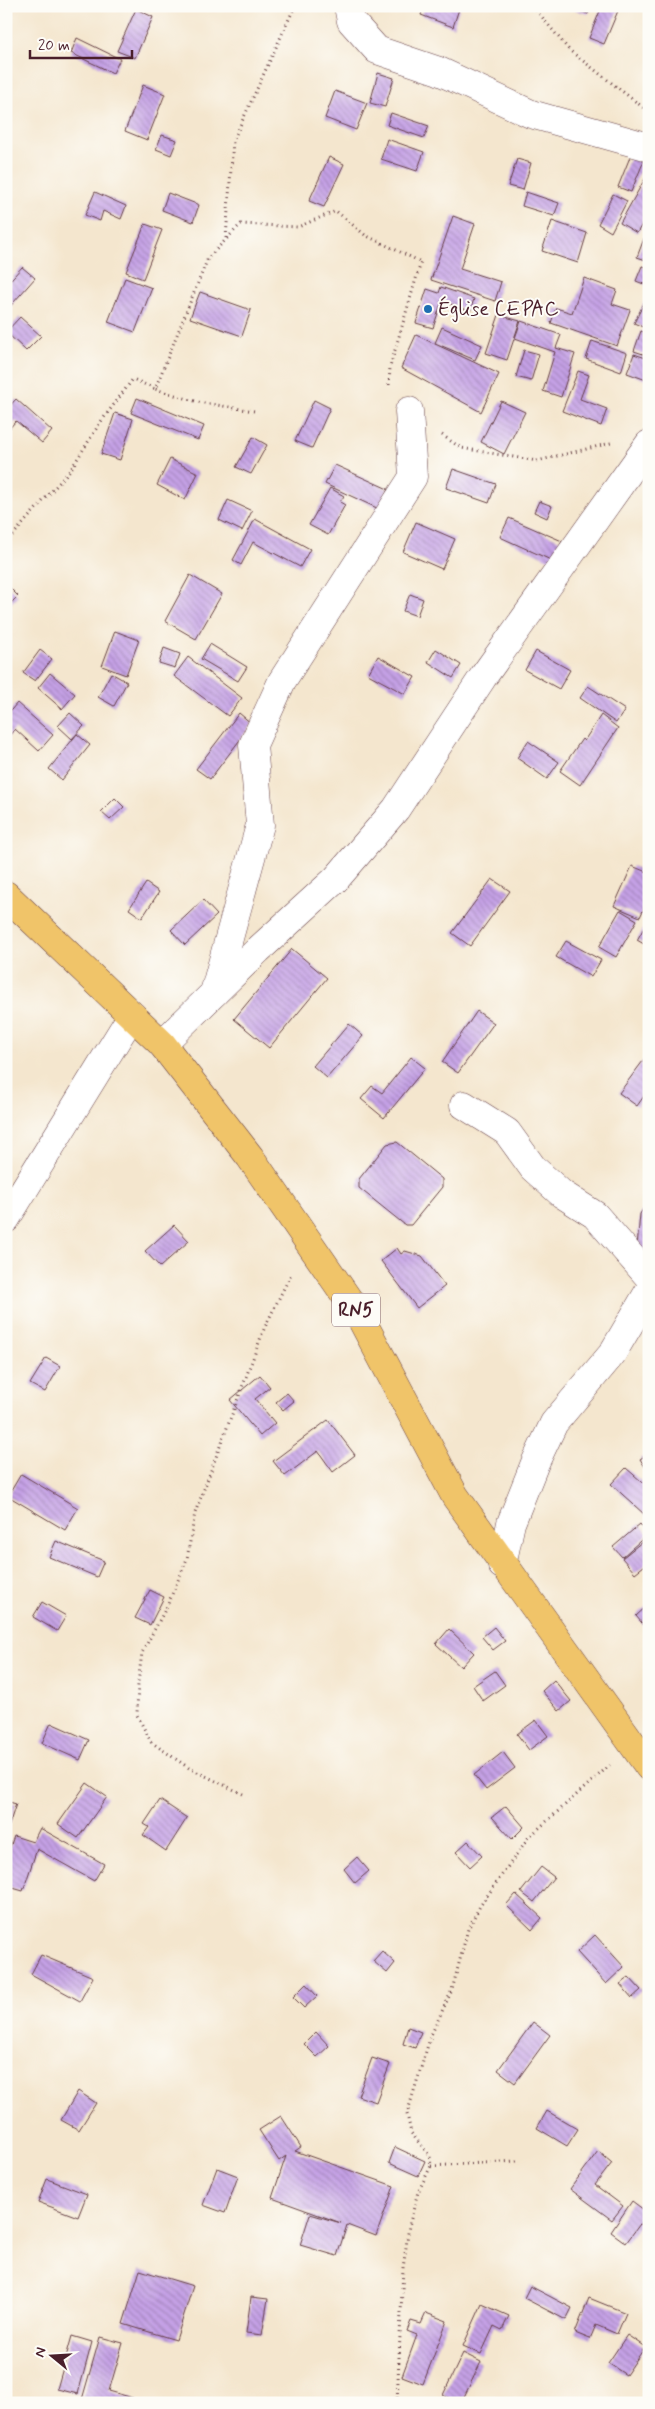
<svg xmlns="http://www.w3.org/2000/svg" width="655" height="2409" viewBox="0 0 655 2409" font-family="Mynerve,sans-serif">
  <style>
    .building { fill: url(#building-back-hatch) }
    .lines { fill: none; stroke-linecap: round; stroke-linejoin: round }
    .minor-casing { stroke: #643d43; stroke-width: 29 }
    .highway-casing { stroke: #643d43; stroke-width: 29 }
    .path { stroke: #643d43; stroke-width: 3; stroke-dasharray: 1 4; stroke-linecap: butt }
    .minor { stroke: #fff; stroke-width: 28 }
    .highway { stroke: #f0c469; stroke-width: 28 }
    .poi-dot { fill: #1f6fb2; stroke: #fdfcf7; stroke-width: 2 }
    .labels { text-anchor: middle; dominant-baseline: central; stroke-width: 4; stroke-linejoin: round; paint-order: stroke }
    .shield { fill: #fdfcf7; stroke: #806168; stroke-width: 1 }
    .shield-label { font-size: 19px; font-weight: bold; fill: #4a1f2b }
    .poi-label { font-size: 20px; fill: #4a1f2b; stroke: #fdfcf7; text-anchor: start }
  </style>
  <defs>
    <pattern id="building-back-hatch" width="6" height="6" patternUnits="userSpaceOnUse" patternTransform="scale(1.25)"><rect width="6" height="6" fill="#c5a1e6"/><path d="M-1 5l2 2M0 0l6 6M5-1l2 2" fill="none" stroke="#a283bb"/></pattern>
  </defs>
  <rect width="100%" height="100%" fill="#fdfcf7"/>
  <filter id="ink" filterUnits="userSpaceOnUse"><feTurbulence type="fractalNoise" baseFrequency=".02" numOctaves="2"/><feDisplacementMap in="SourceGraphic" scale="10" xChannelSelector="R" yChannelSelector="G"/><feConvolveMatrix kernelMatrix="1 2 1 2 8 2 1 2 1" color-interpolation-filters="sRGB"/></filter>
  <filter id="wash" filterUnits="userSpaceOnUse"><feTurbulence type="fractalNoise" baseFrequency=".0096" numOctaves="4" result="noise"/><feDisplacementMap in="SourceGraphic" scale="20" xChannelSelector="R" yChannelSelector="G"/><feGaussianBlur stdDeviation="1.12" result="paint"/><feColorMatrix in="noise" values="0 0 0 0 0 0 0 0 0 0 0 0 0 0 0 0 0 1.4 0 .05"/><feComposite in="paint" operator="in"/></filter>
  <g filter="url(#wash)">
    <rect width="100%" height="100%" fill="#f4e6ce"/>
    <g id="blocks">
      <!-- building -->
      <g class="building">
        <polygon points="424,6 460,6 453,27 421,15"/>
        <polygon points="574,6 591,6 588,14 573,9"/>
        <polygon points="602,6 620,6 604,44 589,38"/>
        <polygon points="136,9 153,17 135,58 117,51"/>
        <polygon points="77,38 120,59 113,73 71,53"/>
        <polygon points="378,73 394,78 385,107 370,103"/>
        <polygon points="143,85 165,94 147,140 125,131"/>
        <polygon points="335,91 367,103 356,130 325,118"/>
        <polygon points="391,113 429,126 424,138 387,125"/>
        <polygon points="162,135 177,140 171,155 156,149"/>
        <polygon points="387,139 424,152 417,171 381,159"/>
        <polygon points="632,152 645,158 631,192 618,187"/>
        <polygon points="329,157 344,164 324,207 309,201"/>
        <polygon points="517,159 531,163 523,190 508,186"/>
        <polygon points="647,175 649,212 637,233 620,223"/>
        <polygon points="95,192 126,206 121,219 103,211 100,221 85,215"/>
        <polygon points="526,192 559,203 554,216 522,206"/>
        <polygon points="168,193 199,205 193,222 162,210"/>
        <polygon points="613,194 627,201 611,232 598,224"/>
        <polygon points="453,216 475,224 460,269 501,282 495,301 431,280"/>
        <polygon points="552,221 587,233 578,263 542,251"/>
        <polygon points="145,224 162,230 143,279 126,272"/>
        <polygon points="645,236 649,237 649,261 637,257"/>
        <polygon points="642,266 649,268 649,286 636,281"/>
        <polygon points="22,267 35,278 6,311 6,285"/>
        <polygon points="125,278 152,288 135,332 108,322"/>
        <polygon points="584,278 617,290 612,304 630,310 617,346 551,323 556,308 572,313"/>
        <polygon points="441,287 474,299 470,311 442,301 433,328 416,323 427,289 439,293"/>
        <polygon points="200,292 251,310 242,336 190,318"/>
        <polygon points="649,293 649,325 647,329 634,323"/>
        <polygon points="499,315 520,321 507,360 486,353"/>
        <polygon points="20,317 41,336 26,351 6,332"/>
        <polygon points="521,321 561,335 556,348 575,354 561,397 543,391 555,352 515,338"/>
        <polygon points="442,327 482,345 475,360 435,343"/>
        <polygon points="641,331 649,334 649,356 634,351"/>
        <polygon points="416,335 499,374 481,412 401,368"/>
        <polygon points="592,341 627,353 621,372 586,359"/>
        <polygon points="524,350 539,354 531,381 516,377"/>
        <polygon points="634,354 649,359 649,381 627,373"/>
        <polygon points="578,371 589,375 580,399 607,409 601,426 562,411"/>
        <polygon points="137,398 204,426 198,440 131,413"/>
        <polygon points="16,399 52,431 42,443 16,421 6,432 6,410"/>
        <polygon points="314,400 330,408 312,448 295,441"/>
        <polygon points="501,401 525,412 504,454 481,442"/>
        <polygon points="115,413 133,419 120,460 101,454"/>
        <polygon points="253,437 267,445 251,474 236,467"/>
        <polygon points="170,459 198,473 185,500 157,485"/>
        <polygon points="335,465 388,489 379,509 325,484"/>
        <polygon points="453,469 496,484 489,503 446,488"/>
        <polygon points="330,488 344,496 340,502 345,505 328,535 309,525"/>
        <polygon points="228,500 252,511 242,531 219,520"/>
        <polygon points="539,501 552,506 547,518 534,512"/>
        <polygon points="509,518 562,541 553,561 500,537"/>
        <polygon points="255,519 310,549 300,567 253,542 241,565 233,560"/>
        <polygon points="416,522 455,539 442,569 403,552"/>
        <polygon points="190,575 222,594 196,639 165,621"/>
        <polygon points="6,584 18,596 6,608"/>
        <polygon points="410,594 423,599 417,616 403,611"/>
        <polygon points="115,631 139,640 126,675 102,666"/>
        <polygon points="210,644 247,667 238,681 201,659"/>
        <polygon points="164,648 180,654 175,668 159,663"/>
        <polygon points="436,649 461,665 453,678 428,662"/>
        <polygon points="40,650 52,659 35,681 23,673"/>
        <polygon points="536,651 570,670 559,689 525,670"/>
        <polygon points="378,656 415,677 405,694 368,674"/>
        <polygon points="188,657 242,698 228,716 174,676"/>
        <polygon points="50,673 75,694 62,709 38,688"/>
        <polygon points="111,673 127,682 114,706 98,697"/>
        <polygon points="588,686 625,710 616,723 580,698"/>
        <polygon points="17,703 53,735 39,751 15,729 6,739 6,716"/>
        <polygon points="70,713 84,726 72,739 58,726"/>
        <polygon points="239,713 252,724 210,779 196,769"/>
        <polygon points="601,715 618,728 580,785 560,771 582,739 584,741"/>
        <polygon points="77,734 90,745 62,780 49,769"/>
        <polygon points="528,741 559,762 547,779 517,758"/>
        <polygon points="115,798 124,807 110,820 101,812"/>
        <polygon points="632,866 649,873 649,898 640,917 614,906"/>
        <polygon points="492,879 510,891 470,946 452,933"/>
        <polygon points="146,883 159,892 142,918 129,909"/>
        <polygon points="203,900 217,915 185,945 171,930"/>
        <polygon points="620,910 637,920 616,957 599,947"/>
        <polygon points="645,926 649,928 649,947 637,940"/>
        <polygon points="566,941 601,960 591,977 556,957"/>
        <polygon points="292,949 327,978 269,1048 234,1019"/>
        <polygon points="477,1011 494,1023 458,1073 442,1062"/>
        <polygon points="349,1024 363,1036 327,1078 313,1066"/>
        <polygon points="649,1053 649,1089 637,1106 619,1093"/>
        <polygon points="411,1057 425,1068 384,1118 361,1099 372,1086 382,1093"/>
        <polygon points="397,1142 442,1179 442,1187 411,1225 405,1225 359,1188 359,1179 387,1144"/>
        <polygon points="649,1200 649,1254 637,1247 640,1214"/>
        <polygon points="174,1225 189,1241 160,1267 145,1251"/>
        <polygon points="397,1248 401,1254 405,1251 422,1256 445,1286 417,1308 381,1261"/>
        <polygon points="46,1358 60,1366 45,1392 30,1384"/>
        <polygon points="260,1375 270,1387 255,1399 275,1423 260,1436 230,1400"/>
        <polygon points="287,1393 294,1401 283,1410 276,1402"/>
        <polygon points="328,1420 355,1455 333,1472 318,1451 285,1476 273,1461"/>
        <polygon points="649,1453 649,1473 640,1459"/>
        <polygon points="626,1468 649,1488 649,1510 645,1515 611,1484"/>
        <polygon points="21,1474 78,1508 65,1530 8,1496"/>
        <polygon points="640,1524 648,1534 622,1557 613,1547"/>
        <polygon points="648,1537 649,1562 635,1573 622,1558"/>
        <polygon points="56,1541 104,1561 97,1577 49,1557"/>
        <polygon points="150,1590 164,1597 150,1625 135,1618"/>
        <polygon points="42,1602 66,1616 57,1631 33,1617"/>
        <polygon points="649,1604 649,1628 647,1629 636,1616"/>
        <polygon points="494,1627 505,1641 493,1650 482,1637"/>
        <polygon points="449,1629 474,1653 461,1667 436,1644"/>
        <polygon points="495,1671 505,1685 483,1701 473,1686"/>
        <polygon points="554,1680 571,1701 559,1711 542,1691"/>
        <polygon points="536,1720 548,1736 529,1750 517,1734"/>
        <polygon points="51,1723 89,1740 80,1760 42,1743"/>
        <polygon points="503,1752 515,1768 486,1790 474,1775"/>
        <polygon points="87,1783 107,1797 78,1838 58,1824"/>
        <polygon points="160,1800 187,1818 166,1851 143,1835 149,1827 144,1824"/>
        <polygon points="6,1801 16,1804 7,1831 6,1831"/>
        <polygon points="506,1806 524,1827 512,1839 492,1817"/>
        <polygon points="40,1828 104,1864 94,1881 37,1849 23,1891 6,1886 6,1859 14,1836 33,1842"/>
        <polygon points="468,1841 482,1856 470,1867 456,1852"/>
        <polygon points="357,1857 369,1871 355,1883 344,1869"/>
        <polygon points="541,1867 554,1877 534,1902 521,1892"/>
        <polygon points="516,1894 542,1918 532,1930 506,1905"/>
        <polygon points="595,1935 624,1967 606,1984 577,1952"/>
        <polygon points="382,1951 395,1963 387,1973 373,1961"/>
        <polygon points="41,1955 93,1977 80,2001 31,1974"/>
        <polygon points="629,1977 641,1990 632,1998 620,1984"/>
        <polygon points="306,1984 317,1996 304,2008 293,1997"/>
        <polygon points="533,2022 550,2035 515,2083 498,2070"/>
        <polygon points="408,2027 421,2032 415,2048 403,2044"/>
        <polygon points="316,2032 329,2046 317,2057 304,2044"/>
        <polygon points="372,2058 390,2064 376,2102 358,2096"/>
        <polygon points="78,2091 96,2103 79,2130 61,2120"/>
        <polygon points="547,2111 578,2129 567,2146 537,2128"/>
        <polygon points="281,2116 301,2147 295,2151 394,2186 376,2236 347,2225 337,2256 300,2245 310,2214 341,2223 272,2198 286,2156 279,2161 259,2130"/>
        <polygon points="395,2147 425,2161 418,2176 389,2163"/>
        <polygon points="598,2151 612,2163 595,2185 623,2206 612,2220 570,2189"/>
        <polygon points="217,2168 238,2176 225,2213 203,2205"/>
        <polygon points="47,2179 87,2194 78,2217 38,2202"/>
        <polygon points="632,2201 648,2213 626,2243 611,2232"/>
        <polygon points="140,2270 193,2286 176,2340 123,2324"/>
        <polygon points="530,2286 572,2308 566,2320 524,2298"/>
        <polygon points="251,2297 268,2299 262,2335 246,2333"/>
        <polygon points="589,2298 626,2313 617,2334 596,2325 590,2339 575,2333"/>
        <polygon points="482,2304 509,2316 502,2330 494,2326 481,2354 463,2346"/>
        <polygon points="426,2313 447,2321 423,2384 402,2376 417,2335 407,2331 411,2321 421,2324"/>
        <polygon points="627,2335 645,2347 626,2375 608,2363"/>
        <polygon points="72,2336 92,2342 78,2394 57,2389"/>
        <polygon points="100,2337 123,2343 109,2391 133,2398 132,2403 81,2403"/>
        <polygon points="463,2353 481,2362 461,2403 457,2403 443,2395"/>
      </g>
    </g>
  </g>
  <g filter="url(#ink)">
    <use href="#blocks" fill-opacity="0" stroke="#643d43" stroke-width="1"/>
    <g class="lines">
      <defs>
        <g id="minor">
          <polyline points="348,6 351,21 377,50 439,71 531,114 649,147"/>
          <polyline points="214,993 260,825 253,745 282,681 413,477 409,411"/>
          <polyline points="162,1044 258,950 336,879 396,809 483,677 649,444"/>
          <polyline points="464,1105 507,1132 533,1168 562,1194 595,1215 649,1277"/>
          <polyline points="6,1219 132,1015"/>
          <polyline points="502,1565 511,1523 535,1463 554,1423 612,1354 649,1291"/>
        </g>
        <polyline id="highway" points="6,895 162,1044 250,1157 359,1315 455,1496 649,1767"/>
      </defs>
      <!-- minor casing -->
      <use href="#minor" class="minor-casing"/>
      <!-- highway casing -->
      <use href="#highway" class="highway-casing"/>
      <!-- path -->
      <g class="path">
        <polyline points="533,6 569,50 649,112"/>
        <polyline points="226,238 233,141 295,6"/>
        <polyline points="254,411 198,402 155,389 208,258 241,224 298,227 336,211 365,235 421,262 390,367 389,386"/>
        <polyline points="442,435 461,448 537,461 611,443"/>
        <polyline points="6,543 71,469 100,423 133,379 155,389"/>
        <polyline points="243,1794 189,1768 151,1742 137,1715 138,1683 142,1653 167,1606 187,1559 195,1513 264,1329 292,1272"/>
        <polyline points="431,2166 517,2161"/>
        <polyline points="397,2403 403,2268 409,2226 418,2192 431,2166 430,2156 411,2133 407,2114 431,2035 452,1990 468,1929 480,1906 528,1838 610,1765"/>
      </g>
      <!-- minor -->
      <use href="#minor" class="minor"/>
      <!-- highway -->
      <use href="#highway" class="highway"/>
    </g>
  </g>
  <!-- markers -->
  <circle class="poi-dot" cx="428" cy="309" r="5"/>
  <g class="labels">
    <!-- shield labels -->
    <rect class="shield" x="332" y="1293.5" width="48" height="33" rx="4"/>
    <g class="shield-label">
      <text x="356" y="1310">RN5</text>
    </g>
    <!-- poi labels -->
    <g class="poi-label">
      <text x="438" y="309">Église CEPAC</text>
    </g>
  </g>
  <!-- margin -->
  <rect width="655" height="2409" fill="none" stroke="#fdfcf7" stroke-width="25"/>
  <!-- north arrow -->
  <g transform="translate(52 2356) rotate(288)" stroke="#fdfcf7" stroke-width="4" paint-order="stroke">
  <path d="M0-4L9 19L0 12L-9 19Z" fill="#4a1f2b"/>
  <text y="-8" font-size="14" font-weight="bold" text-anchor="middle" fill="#4a1f2b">N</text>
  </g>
  <!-- scale -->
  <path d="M30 50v8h102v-8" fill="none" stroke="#4a1f2b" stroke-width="2.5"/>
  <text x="38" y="50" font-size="15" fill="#4a1f2b" stroke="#fdfcf7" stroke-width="4" paint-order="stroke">20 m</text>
</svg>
